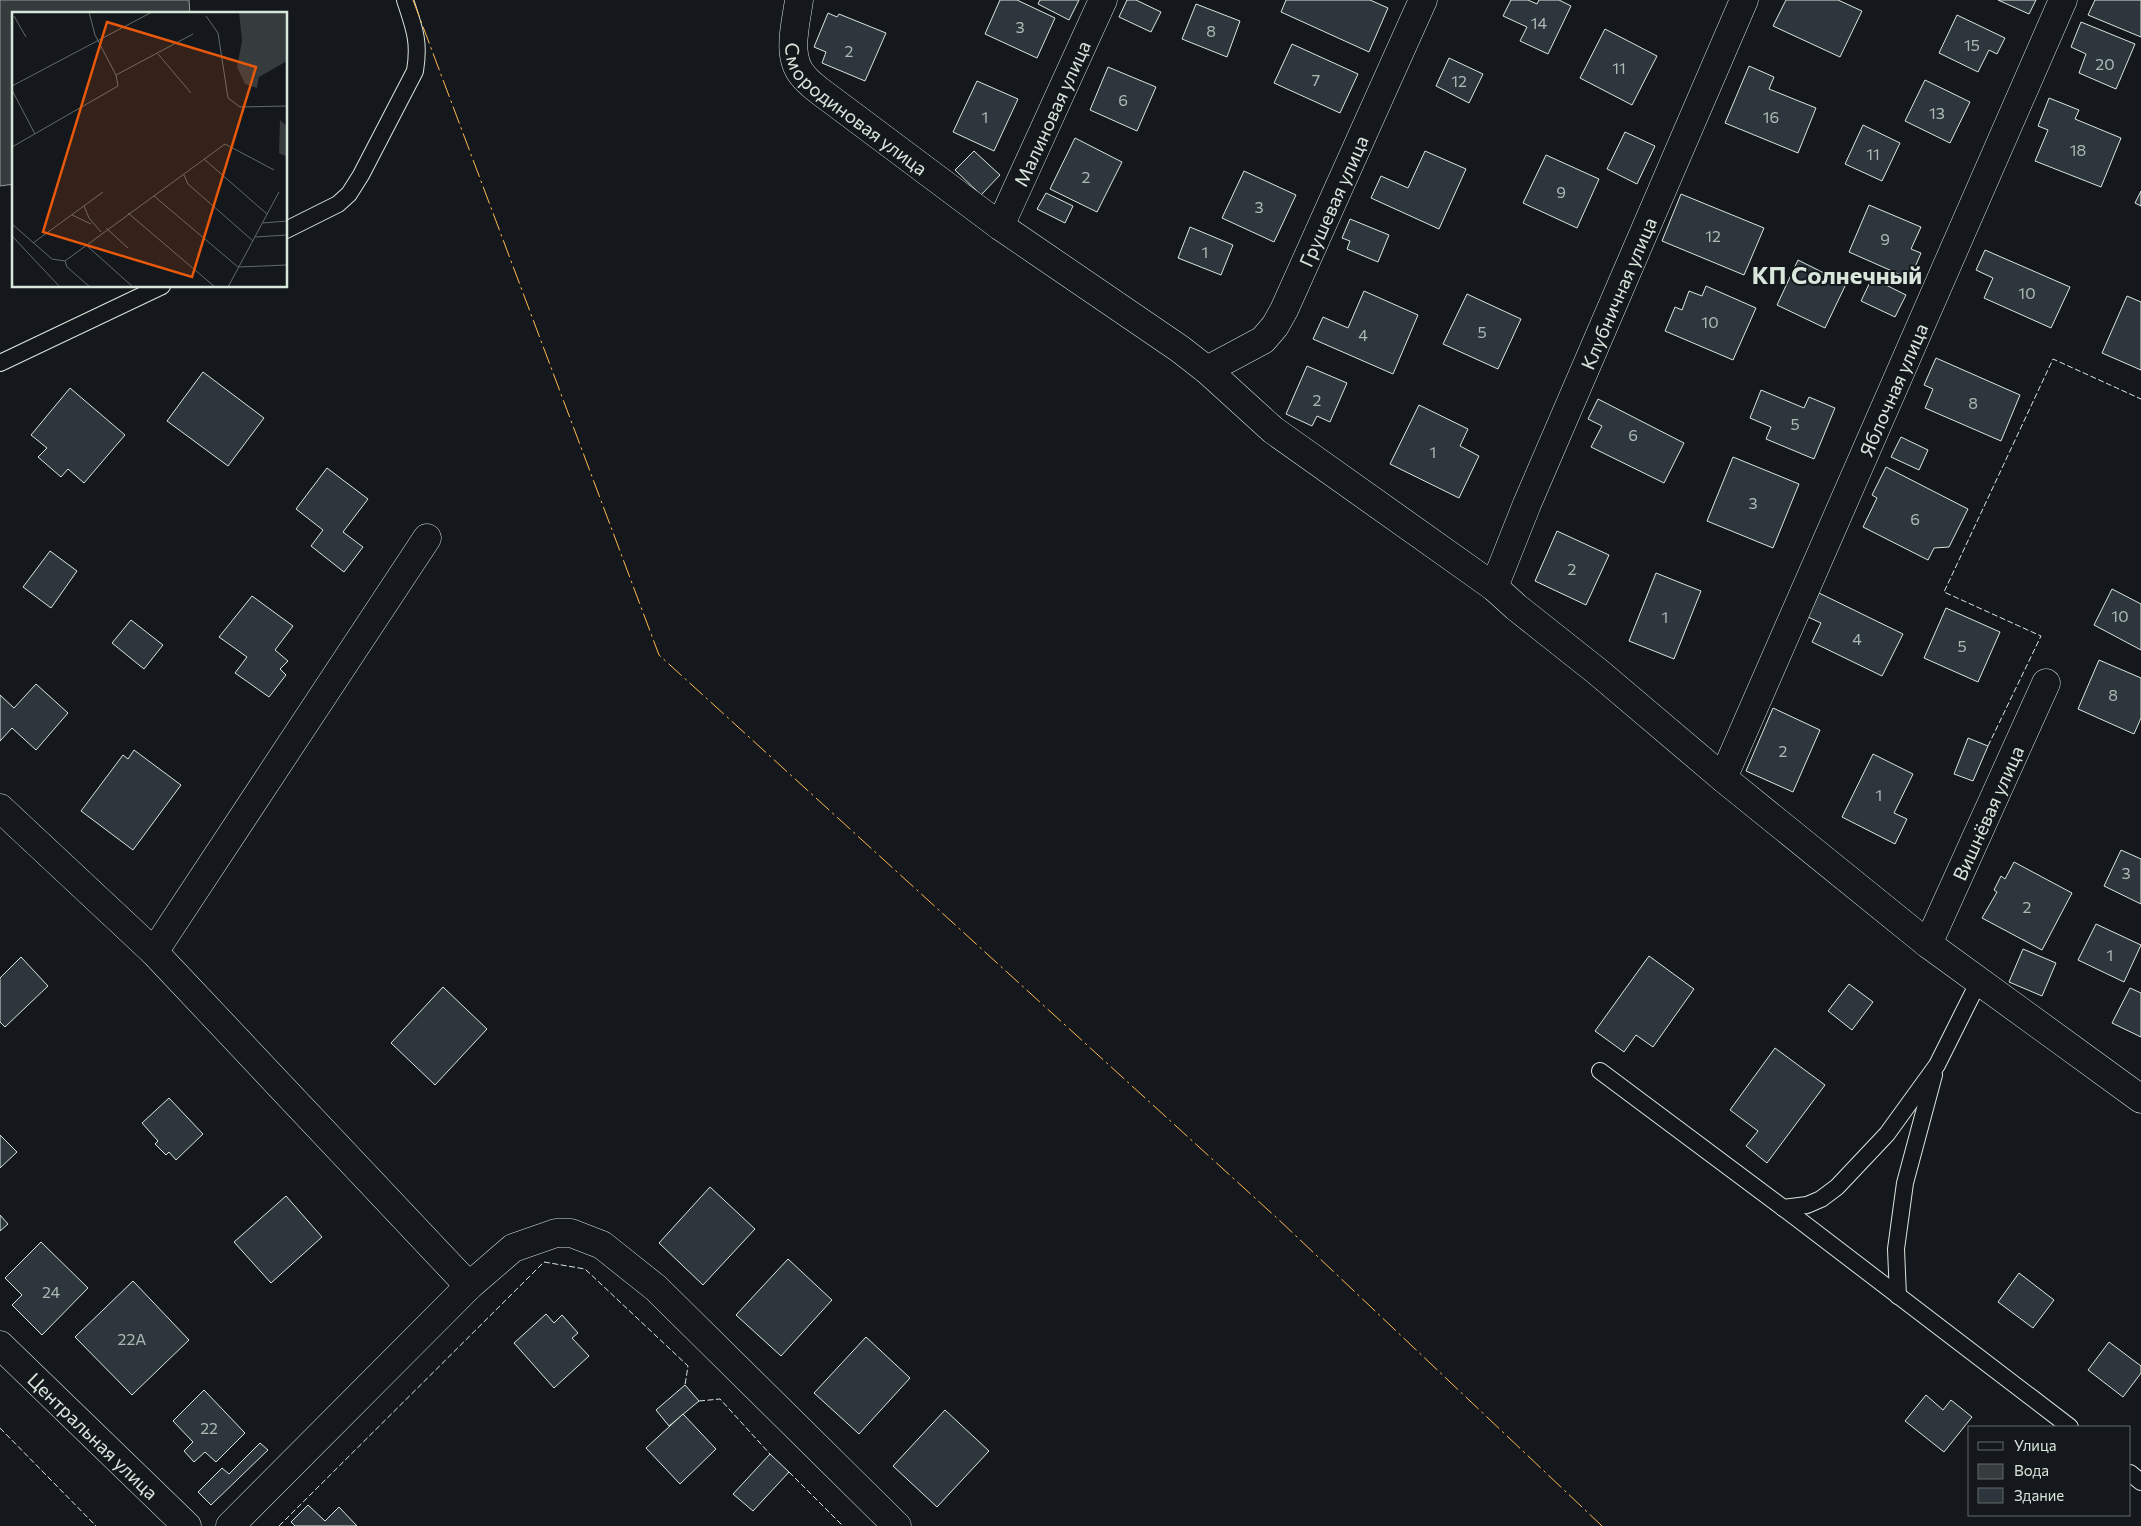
<svg xmlns="http://www.w3.org/2000/svg" width="2141" height="1526" viewBox="0 0 2141 1526" font-family="Commissioner,sans-serif">
  <style>
    .water { fill: #363b3e; stroke: #939e99 }
    .building { fill: #2c363c; stroke: #d8e6dc }
    .lines { fill: none; stroke-linecap: round; stroke-linejoin: round }
    .service-casing { stroke: #d8e6dc; stroke-width: 18 }
    .minor-casing { stroke: #d8e6dc; stroke-width: 29 }
    .service { stroke: #14181c; stroke-width: 16 }
    .minor { stroke: #14181c; stroke-width: 28 }
    .fence { stroke: #d8e6dc; stroke-width: 1; stroke-dasharray: 6 2.5; stroke-linecap: butt }
    .power { stroke: #ffb74d; stroke-width: 1; stroke-dasharray: 18 4 2.5 4; stroke-linecap: butt }
    .labels { text-anchor: middle; dominant-baseline: central; stroke-width: 4; stroke-linejoin: round; paint-order: stroke }
    .number-label { font-size: 16px; fill: #adbab4 }
    .street-label { font-size: 19px; fill: #d8e6dc; stroke: #14181c }
    .district-label { font-size: 24px; font-weight: bold; fill: #d8e6dc; stroke: #14181c }
    .inset-road { fill: none; stroke: #626a69; stroke-width: 1 }
    .view { fill: #e8590c; fill-opacity: 0.15; stroke: #e8590c; stroke-width: 2.5 }
    .inset-edge { fill: none; stroke: #d8e6dc; stroke-width: 2.5 }
  </style>
  <rect width="100%" height="100%" fill="#14181c"/>
  <!-- water -->
  <polygon class="water" points="0,0 189,0 190,14 14,14 14,184 0,186"/>
  <!-- building -->
  <g class="building">
    <polygon points="1000,0 1017,0 1055,18 1037,58 985,34"/>
    <polygon points="1040,0 1079,0 1069,20 1038,4"/>
    <polygon points="1127,0 1136,0 1161,12 1151,32 1119,17"/>
    <polygon points="1286,0 1370,0 1388,8 1369,52 1281,12"/>
    <polygon points="1511,0 1528,0 1537,4 1539,0 1559,0 1571,6 1548,54 1520,41 1527,27 1503,16"/>
    <polygon points="1786,0 1838,0 1862,11 1840,57 1773,26"/>
    <polygon points="1998,0 2036,0 2029,14"/>
    <polygon points="2095,0 2141,0 2141,37 2088,15"/>
    <polygon points="1196,4 1240,21 1227,57 1182,39"/>
    <polygon points="828,13 837,17 839,14 886,33 865,81 822,63 826,52 814,47"/>
    <polygon points="1957,15 2005,38 1997,54 1989,50 1978,72 1939,53"/>
    <polygon points="2081,22 2135,44 2116,89 2079,73 2086,54 2071,47"/>
    <polygon points="1605,29 1657,56 1632,105 1580,78"/>
    <polygon points="1292,44 1358,74 1340,113 1274,83"/>
    <polygon points="1449,58 1483,74 1469,103 1436,86"/>
    <polygon points="1749,66 1774,77 1769,89 1816,108 1798,153 1725,123"/>
    <polygon points="1108,67 1156,87 1137,131 1090,110"/>
    <polygon points="1925,80 1970,102 1950,143 1905,121"/>
    <polygon points="977,81 1018,99 994,151 953,132"/>
    <polygon points="2049,98 2079,110 2075,119 2121,138 2101,187 2035,161 2048,130 2038,126"/>
    <polygon points="1863,125 1900,143 1882,181 1845,164"/>
    <polygon points="1625,132 1655,146 1637,184 1607,169"/>
    <polygon points="1075,138 1122,162 1097,212 1050,189"/>
    <polygon points="974,151 1000,175 981,195 955,170"/>
    <polygon points="1425,151 1466,169 1439,229 1371,198 1381,176 1408,188"/>
    <polygon points="1546,155 1599,179 1577,228 1523,203"/>
    <polygon points="1244,171 1296,195 1274,242 1222,218"/>
    <polygon points="2141,191 2141,206 2135,203"/>
    <polygon points="1046,193 1073,206 1065,223 1037,209"/>
    <polygon points="1681,194 1764,228 1744,275 1662,241"/>
    <polygon points="1869,205 1921,227 1911,249 1921,253 1910,279 1849,252"/>
    <polygon points="1350,219 1389,235 1378,262 1347,249 1350,241 1342,238"/>
    <polygon points="1190,227 1233,245 1221,275 1178,258"/>
    <polygon points="1985,250 2070,287 2051,328 1984,298 1993,278 1976,270"/>
    <polygon points="1798,260 1846,284 1825,328 1777,305"/>
    <polygon points="1872,278 1906,295 1895,317 1861,301"/>
    <polygon points="1706,286 1756,308 1733,360 1665,331 1675,307 1682,310 1689,291 1702,296"/>
    <polygon points="1364,291 1418,315 1393,374 1313,339 1323,317 1348,328"/>
    <polygon points="1467,294 1521,319 1498,369 1443,344"/>
    <polygon points="2127,296 2141,302 2141,370 2102,353"/>
    <polygon points="1936,358 2020,395 2001,441 1925,408 1933,389 1924,385"/>
    <polygon points="1307,366 1347,383 1330,422 1317,416 1312,426 1286,414"/>
    <polygon points="203,372 264,418 228,466 167,421"/>
    <polygon points="70,388 125,435 84,483 68,469 61,477 38,457 47,448 31,435"/>
    <polygon points="1761,390 1804,408 1809,397 1835,408 1814,459 1766,439 1771,427 1750,418"/>
    <polygon points="1598,399 1684,443 1664,483 1591,447 1602,426 1588,419"/>
    <polygon points="1419,405 1468,429 1460,446 1479,456 1459,498 1390,464"/>
    <polygon points="1901,437 1928,450 1919,470 1891,457"/>
    <polygon points="1733,457 1799,484 1773,548 1707,521"/>
    <polygon points="1886,467 1968,509 1949,547 1934,548 1928,560 1863,527 1877,498 1872,495"/>
    <polygon points="327,468 368,499 343,532 363,547 344,572 311,546 323,530 296,509"/>
    <polygon points="1557,531 1609,555 1586,605 1535,581"/>
    <polygon points="50,551 77,571 51,608 23,587"/>
    <polygon points="1656,573 1701,591 1674,659 1629,641"/>
    <polygon points="2112,589 2141,604 2141,650 2094,625"/>
    <polygon points="1819,593 1903,634 1882,676 1812,642 1821,623 1808,617"/>
    <polygon points="252,596 293,626 275,650 288,661 280,669 286,675 269,697 235,673 247,657 219,637"/>
    <polygon points="1946,608 2000,632 1978,682 1924,658"/>
    <polygon points="131,620 163,645 144,669 112,643"/>
    <polygon points="2099,660 2141,678 2141,718 2134,734 2078,709"/>
    <polygon points="36,684 68,713 36,750 12,728 0,741 0,695 14,708"/>
    <polygon points="1773,708 1820,730 1793,792 1746,771"/>
    <polygon points="1968,738 1988,746 1973,781 1954,774"/>
    <polygon points="134,750 181,785 133,850 81,811 123,755 128,759"/>
    <polygon points="1873,754 1913,774 1894,813 1907,819 1895,844 1842,817"/>
    <polygon points="2121,850 2141,859 2141,904 2104,886"/>
    <polygon points="2014,862 2072,893 2042,950 1982,918 1997,892 1994,890 2001,876 2005,879"/>
    <polygon points="2096,924 2141,945 2124,982 2078,960"/>
    <polygon points="2023,949 2056,963 2042,996 2009,982"/>
    <polygon points="1649,956 1694,989 1653,1047 1636,1035 1624,1052 1595,1031"/>
    <polygon points="21,957 48,986 5,1027 0,1022 0,978"/>
    <polygon points="1849,984 1873,1002 1852,1030 1828,1011"/>
    <polygon points="443,987 487,1029 435,1085 391,1043"/>
    <polygon points="2130,988 2141,993 2141,1037 2112,1023"/>
    <polygon points="1775,1048 1825,1085 1767,1163 1746,1146 1758,1131 1730,1110"/>
    <polygon points="169,1098 203,1134 176,1160 169,1152 166,1155 155,1144 158,1141 142,1123"/>
    <polygon points="0,1135 17,1152 0,1168"/>
    <polygon points="710,1187 755,1229 703,1285 659,1243"/>
    <polygon points="286,1196 322,1237 271,1283 234,1242"/>
    <polygon points="0,1215 8,1224 0,1231"/>
    <polygon points="41,1242 88,1288 42,1335 12,1305 22,1295 5,1278"/>
    <polygon points="788,1259 832,1300 781,1356 736,1315"/>
    <polygon points="2019,1273 2054,1300 2033,1328 1998,1302"/>
    <polygon points="133,1281 189,1340 132,1395 75,1337"/>
    <polygon points="546,1314 554,1323 562,1315 578,1333 572,1338 589,1356 554,1388 514,1343"/>
    <polygon points="866,1337 910,1378 859,1434 814,1393"/>
    <polygon points="2109,1342 2141,1366 2141,1373 2123,1397 2088,1370"/>
    <polygon points="685,1385 699,1401 669,1426 656,1410"/>
    <polygon points="204,1390 245,1433 216,1462 205,1452 194,1462 184,1451 193,1442 173,1421"/>
    <polygon points="1926,1395 1943,1410 1951,1400 1972,1417 1944,1452 1905,1421"/>
    <polygon points="945,1410 989,1451 937,1507 893,1466"/>
    <polygon points="683,1414 716,1449 680,1484 646,1448"/>
    <polygon points="260,1443 268,1450 211,1505 198,1492 222,1468 229,1474"/>
    <polygon points="770,1454 789,1472 753,1511 733,1494"/>
    <polygon points="308,1505 325,1521 339,1507 357,1526 295,1526 291,1522"/>
  </g>
  <g class="lines">
    <defs>
      <g id="service">
        <path d="M286,230L338,204L349,194L361,175L415,71C420,41 414,28 405,0"/>
        <polyline points="0,363 162,286"/>
        <polyline points="1600,1071 1798,1219 2070,1427"/>
        <polyline points="1783,1208 1807,1205 1821,1199 1837,1187 1887,1134 1937,1065 1979,981"/>
        <polyline points="1898,1296 1896,1249 1905,1183 1934,1075"/>
        <polyline points="2130,1473 2141,1482"/>
      </g>
      <g id="minor">
        <path id="s1" d="M799,0C796,24 785,58 805,78C812,86 821,92 829,98L1000,226L1180,349L1207,370L1273,430L1494,587L1516,607L1598,672L1723,778L1928,944L2141,1099"/>
        <path id="s2" d="M1000,226L1103,0"/>
        <path id="s3" d="M1207,370L1263,340L1275,326L1284,310L1423,0"/>
        <path id="s4" d="M1494,587L1527,504L1744,0"/>
        <path id="s5" d="M1723,778L2063,0"/>
        <polyline points="0,808 154,952 469,1286"/>
        <path id="s6" d="M1928,944L2046,683"/>
        <polyline points="154,952 427,538"/>
        <path id="s7" d="M0,1345L187,1526"/>
        <polyline points="230,1526 469,1286 513,1248 556,1233 571,1233 602,1245 656,1288 897,1526"/>
      </g>
    </defs>
    <!-- service casing -->
    <use href="#service" class="service-casing"/>
    <!-- minor casing -->
    <use href="#minor" class="minor-casing"/>
    <!-- service -->
    <use href="#service" class="service"/>
    <!-- minor -->
    <use href="#minor" class="minor"/>
    <!-- fence -->
    <g class="fence">
      <polyline points="1988,746 2041,636 1944,592 2053,359 2141,399"/>
      <polyline points="699,1401 720,1399 770,1454"/>
      <polyline points="0,1428 96,1526"/>
      <polyline points="789,1472 843,1526"/>
      <polyline points="279,1526 544,1262 585,1269 688,1366 685,1385"/>
    </g>
    <!-- power -->
    <polyline class="power" points="413,0 659,655 1278,1219 1602,1526"/>
  </g>
  <g class="labels">
    <!-- number labels -->
    <g class="number-label">
      <text x="1539" y="22">14</text>
      <text x="1020" y="26">3</text>
      <text x="1211" y="30">8</text>
      <text x="1972" y="44">15</text>
      <text x="849" y="50">2</text>
      <text x="2105" y="63">20</text>
      <text x="1619" y="67">11</text>
      <text x="1316" y="79">7</text>
      <text x="1459" y="80">12</text>
      <text x="1123" y="99">6</text>
      <text x="1937" y="112">13</text>
      <text x="985" y="116">1</text>
      <text x="1771" y="116">16</text>
      <text x="2078" y="149">18</text>
      <text x="1873" y="153">11</text>
      <text x="1086" y="176">2</text>
      <text x="1561" y="191">9</text>
      <text x="1259" y="206">3</text>
      <text x="1713" y="235">12</text>
      <text x="1885" y="238">9</text>
      <text x="1205" y="251">1</text>
      <text x="2027" y="292">10</text>
      <text x="1710" y="321">10</text>
      <text x="1482" y="331">5</text>
      <text x="1363" y="334">4</text>
      <text x="1317" y="399">2</text>
      <text x="1973" y="402">8</text>
      <text x="1795" y="423">5</text>
      <text x="1633" y="434">6</text>
      <text x="1433" y="451">1</text>
      <text x="1753" y="502">3</text>
      <text x="1915" y="518">6</text>
      <text x="1572" y="568">2</text>
      <text x="2120" y="615">10</text>
      <text x="1665" y="616">1</text>
      <text x="1857" y="638">4</text>
      <text x="1962" y="645">5</text>
      <text x="2113" y="694">8</text>
      <text x="1783" y="750">2</text>
      <text x="1879" y="794">1</text>
      <text x="2126" y="872">3</text>
      <text x="2027" y="906">2</text>
      <text x="2110" y="954">1</text>
      <text x="51" y="1291">24</text>
      <text x="132" y="1338">22А</text>
      <text x="209" y="1427">22</text>
    </g>
    <!-- street labels -->
    <g class="street-label">
      <text stroke="none"><textPath href="#s1" startOffset="138">Смородиновая улица</textPath></text>
      <text stroke="none"><textPath href="#s2" startOffset="124">Малиновая улица</textPath></text>
      <text stroke="none"><textPath href="#s3" startOffset="220">Грушевая улица</textPath></text>
      <text stroke="none"><textPath href="#s4" startOffset="319">Клубничная улица</textPath></text>
      <text stroke="none"><textPath href="#s5" startOffset="424">Яблочная улица</textPath></text>
      <text stroke="none"><textPath href="#s6" startOffset="144">Вишнёвая улица</textPath></text>
      <text stroke="none"><textPath href="#s7" startOffset="130">Центральная улица</textPath></text>
    </g>
    <!-- district labels -->
    <g class="district-label">
      <text x="1837" y="274">КП Солнечный</text>
    </g>
  </g>
  <!-- overview -->
  <g transform="translate(12 12)">
    <rect width="275" height="275" fill="#14181c"/>
    <path d="M227,0H275V49L247,65L245,76L233,72L225,55L230,29ZM268,108L275,114V145L267,141Z" fill="#363b3e"/>
    <path class="inset-road" d="M2,4L14,25M194,4L206,21L216,86L228,95L275,94M146,42L179,81M104,63L181,22M0,74L140,0M0,78L23,122M0,135L106,74L104,63L83,23L77,0M192,147L255,202M172,163L176,172L241,229M142,184L226,255L275,253M72,194L77,206L89,220M116,201L203,275M60,203L79,212M251,211L275,209M0,212L40,247L53,249L213,132L262,158M94,216L116,236M0,224L48,275M243,225L275,223M21,231L91,180M73,232L121,275M53,249L55,255L78,275M216,275L267,180"/>
    <path class="view" d="M95,10L244,55L180,265L31,220Z"/>
    <rect width="275" height="275" class="inset-edge"/>
  </g>
  <!-- legend -->
  <rect x="1968" y="1426" width="162" height="90" fill="#14181c" stroke="#626a69"/>
  <rect x="1978" y="1442" width="25" height="8" fill="#14181c" stroke="#626a69"/>
  <text x="2014" y="1451" font-size="15" fill="#d8e6dc">Улица</text>
  <rect x="1978" y="1464" width="25" height="15" fill="#363b3e" stroke="#626a69"/>
  <text x="2014" y="1476" font-size="15" fill="#d8e6dc">Вода</text>
  <rect x="1978" y="1488" width="25" height="15" fill="#2c363c" stroke="#626a69"/>
  <text x="2014" y="1501" font-size="15" fill="#d8e6dc">Здание</text>
</svg>
